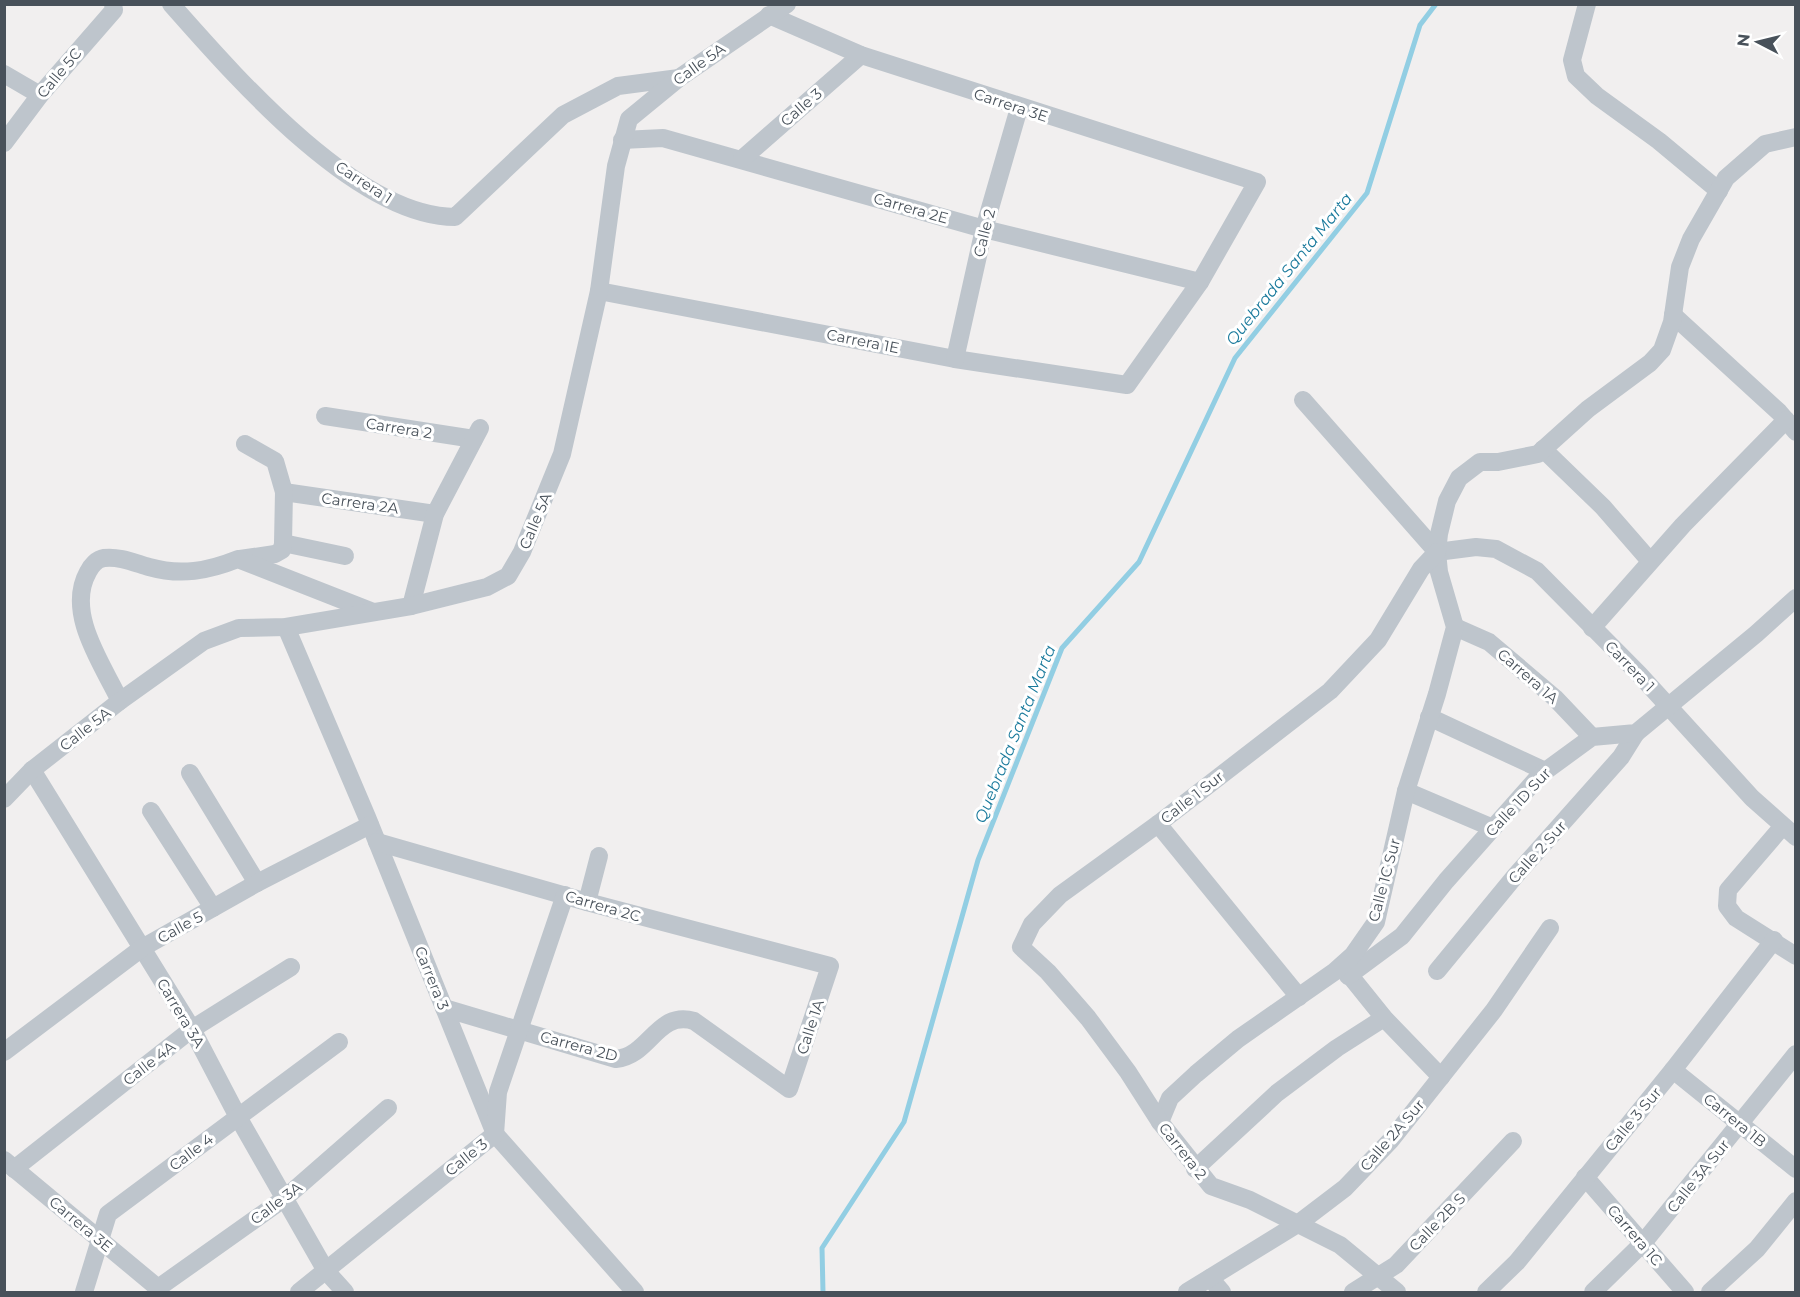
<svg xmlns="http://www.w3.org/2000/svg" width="1800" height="1297" viewBox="0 0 1800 1297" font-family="Montserrat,sans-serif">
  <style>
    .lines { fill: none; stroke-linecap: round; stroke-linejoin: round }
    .stream { stroke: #92cee3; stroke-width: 5 }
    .minor { stroke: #bec5cc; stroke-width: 18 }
    .labels { text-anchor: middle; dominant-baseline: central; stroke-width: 6; stroke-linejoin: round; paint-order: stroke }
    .street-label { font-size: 15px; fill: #48515a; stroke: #fff }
    .water-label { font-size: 16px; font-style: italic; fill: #1a7a9c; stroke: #fff }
  </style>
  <rect width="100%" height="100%" fill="#f1efef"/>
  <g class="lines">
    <!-- stream -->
    <polyline class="stream" points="823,1292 822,1248 904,1122 978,860 1062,648 1139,562 1235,358 1367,193 1420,25 1436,4"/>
    <!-- minor -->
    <g class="minor">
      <path d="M171,4C233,74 356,217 455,217L563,115L618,86L679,78"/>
      <polyline points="1587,4 1572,60 1576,76 1597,96 1659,141 1719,191"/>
      <polyline points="4,74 40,95"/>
      <polyline points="622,140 663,138 984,229 1200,282"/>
      <polyline points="4,143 40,95 114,10 113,4"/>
      <polyline points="742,159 861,55"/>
      <polyline points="599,291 955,359 1127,385 1200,282 1257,182 861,55 769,15"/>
      <polyline points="1673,315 1779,412 1796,432"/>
      <polyline points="955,359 984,229 1019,108"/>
      <polyline points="1303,400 1437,552"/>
      <polyline points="325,416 474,439"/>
      <polyline points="1543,449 1603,507 1650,561"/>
      <polyline points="284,492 435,514"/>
      <polyline points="283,543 345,556"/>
      <polyline points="1437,552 1476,547 1496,549 1537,571 1639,674 1752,798 1796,837"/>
      <polyline points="240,559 275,554 282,550 283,543 284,492 275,461 245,444"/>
      <polyline points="411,606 435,514 480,428"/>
      <polyline points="286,627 367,817 495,1134 635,1292"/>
      <polyline points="1455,627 1489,642 1555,698 1592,737"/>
      <polyline points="1592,628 1683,525 1786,420"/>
      <path d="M120,701C103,665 65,613 88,572C91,566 97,559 104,558C119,556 135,563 149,567C181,576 208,571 238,559L373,612"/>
      <polyline points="1429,717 1545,771"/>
      <polyline points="32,770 192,1029 238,1117 326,1271 345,1292"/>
      <polyline points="190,773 257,883"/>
      <polyline points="1406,791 1493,828"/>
      <polyline points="4,799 32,770 120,701 204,641 239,628 286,627 411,606 487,587 508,576 522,552 562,454 599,291 616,166 629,119 679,78 787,4"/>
      <polyline points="151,811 213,908"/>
      <polyline points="1158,824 1299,997"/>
      <polyline points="1782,827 1728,890 1727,906 1736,918 1796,956"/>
      <path d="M377,842L587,902L830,966L789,1089L694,1021C657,1010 650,1056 616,1059L444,1008"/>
      <polyline points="587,902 599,856"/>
      <polyline points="1343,967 1384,1018 1441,1077"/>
      <polyline points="1437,971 1516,875 1621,757 1636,733"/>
      <polyline points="1348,976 1402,936 1446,881 1540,775 1592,737 1636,733 1756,634 1796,598"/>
      <polyline points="4,1052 142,948 257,883 370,825"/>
      <polyline points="1673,1070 1796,1169"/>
      <polyline points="1160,1122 1170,1098 1196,1074 1238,1039 1334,972 1353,955 1376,922 1406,791 1437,694 1455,627 1439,572 1437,552 1439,534 1447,501 1459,478 1480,462 1498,462 1538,454 1588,409 1650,363 1662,350 1672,322 1680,267 1691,239 1726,178 1765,144 1796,137"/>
      <polyline points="4,1160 158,1288 285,1198 388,1108"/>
      <polyline points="14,1169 192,1029 291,967"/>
      <polyline points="1195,1169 1277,1093 1337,1048 1384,1018"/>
      <polyline points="1585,1177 1685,1292"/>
      <polyline points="1210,1278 1222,1292"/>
      <polyline points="84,1292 108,1214 339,1042"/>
      <polyline points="299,1292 495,1134 498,1092 565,895"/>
      <polyline points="1187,1292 1299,1223 1345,1188 1391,1140 1494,1010 1550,928"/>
      <polyline points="1353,1292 1396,1265 1513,1141"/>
      <polyline points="1397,1292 1340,1245 1250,1200 1211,1186 1160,1122 1128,1072 1088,1018 1048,972 1021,947 1032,924 1060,895 1158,824 1330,691 1378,640 1421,569 1437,552"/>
      <polyline points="1486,1292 1517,1262 1673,1070 1774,940"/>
      <polyline points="1593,1292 1643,1243 1796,1054"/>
      <polyline points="1710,1292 1757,1249 1796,1201"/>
    </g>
  </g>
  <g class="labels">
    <!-- street labels -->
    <g class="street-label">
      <text transform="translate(699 64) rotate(-36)">Calle 5A</text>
      <text transform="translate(59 73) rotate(-50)">Calle 5C</text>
      <text transform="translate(1011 105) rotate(18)">Carrera 3E</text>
      <text transform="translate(801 107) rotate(-41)">Calle 3</text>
      <text transform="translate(364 182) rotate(33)">Carrera 1</text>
      <text transform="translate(911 208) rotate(16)">Carrera 2E</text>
      <text transform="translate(984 233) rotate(-76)">Calle 2</text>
      <text transform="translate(863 341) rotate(11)">Carrera 1E</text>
      <text transform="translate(399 428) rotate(9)">Carrera 2</text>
      <text transform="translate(360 503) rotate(8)">Carrera 2A</text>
      <text transform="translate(535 521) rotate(-67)">Calle 5A</text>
      <text transform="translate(1630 666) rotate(46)">Carrera 1</text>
      <text transform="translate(1528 676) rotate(41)">Carrera 1A</text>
      <text transform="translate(85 729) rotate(-38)">Calle 5A</text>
      <text transform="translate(1192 797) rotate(-38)">Calle 1 Sur</text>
      <text transform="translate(1518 802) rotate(-47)">Calle 1D Sur</text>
      <text transform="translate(1537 852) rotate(-48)">Calle 2 Sur</text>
      <text transform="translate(1384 880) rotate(-75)">Calle 1C Sur</text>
      <text transform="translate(603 906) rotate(16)">Carrera 2C</text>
      <text transform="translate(180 927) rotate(-29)">Calle 5</text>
      <text transform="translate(432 978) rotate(68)">Carrera 3</text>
      <text transform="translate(181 1013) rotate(59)">Carrera 3A</text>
      <text transform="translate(810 1027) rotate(-72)">Calle 1A</text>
      <text transform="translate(579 1046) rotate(15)">Carrera 2D</text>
      <text transform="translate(149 1063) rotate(-38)">Calle 4A</text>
      <text transform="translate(1633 1119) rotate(-50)">Calle 3 Sur</text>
      <text transform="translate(1735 1120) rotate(39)">Carrera 1B</text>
      <text transform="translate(1392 1135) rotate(-49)">Calle 2A Sur</text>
      <text transform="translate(1183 1151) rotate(52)">Carrera 2</text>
      <text transform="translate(191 1152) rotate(-37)">Calle 4</text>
      <text transform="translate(466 1157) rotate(-39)">Calle 3</text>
      <text transform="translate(1698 1176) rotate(-51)">Calle 3A Sur</text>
      <text transform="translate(276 1203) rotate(-37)">Calle 3A</text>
      <text transform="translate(1437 1222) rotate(-46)">Calle 2B S</text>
      <text transform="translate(81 1224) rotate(40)">Carrera 3E</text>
      <text transform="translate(1635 1235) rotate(49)">Carrera 1C</text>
    </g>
    <!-- water labels -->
    <g class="water-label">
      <text transform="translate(1289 269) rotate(-51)">Quebrada Santa Marta</text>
      <text transform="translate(1015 734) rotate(-68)">Quebrada Santa Marta</text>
    </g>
  </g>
  <!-- border -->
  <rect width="1800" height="1297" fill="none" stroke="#48515a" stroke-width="12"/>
  <!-- north arrow -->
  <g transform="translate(1758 42) rotate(277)" stroke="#ffffff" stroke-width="4.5" paint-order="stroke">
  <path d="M0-4.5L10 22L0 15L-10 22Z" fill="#48515a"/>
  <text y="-9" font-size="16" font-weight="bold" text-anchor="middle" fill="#48515a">N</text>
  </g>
</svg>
